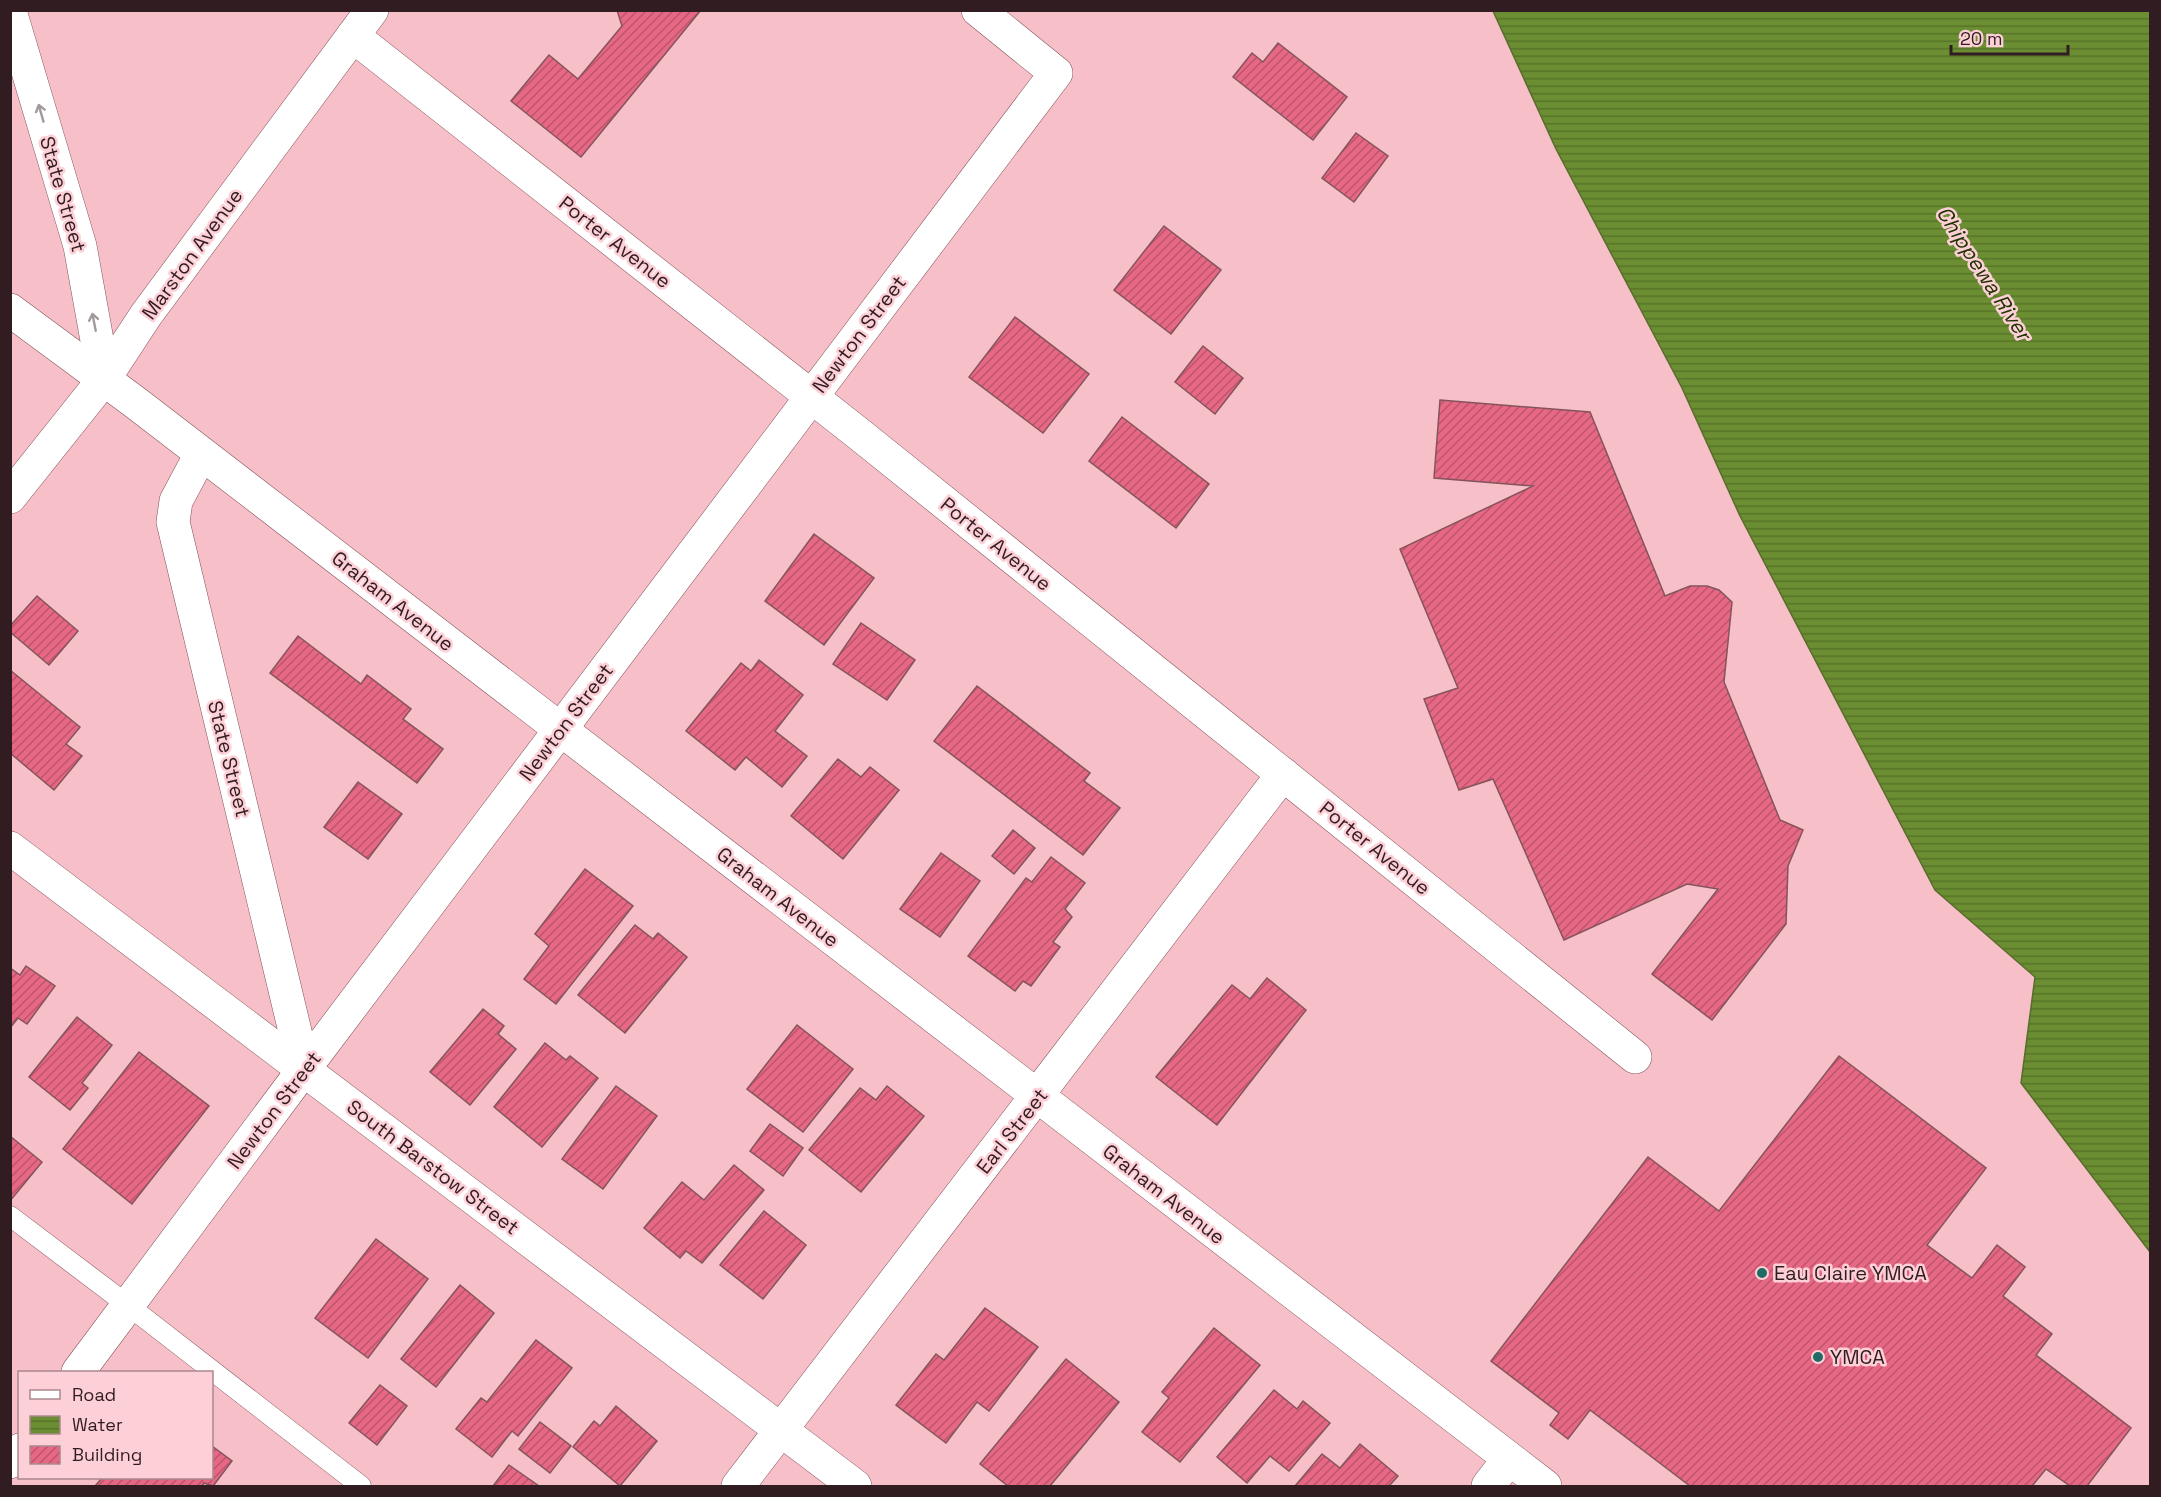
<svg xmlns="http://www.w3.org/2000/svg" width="2161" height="1497" viewBox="0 0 2161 1497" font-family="'Space Grotesk',sans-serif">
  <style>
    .water { fill: url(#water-rules); stroke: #596c2c; stroke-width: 1.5 }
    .building { fill: url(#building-hatch); stroke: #84545d; stroke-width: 1.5 }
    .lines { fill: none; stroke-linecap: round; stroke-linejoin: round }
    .service-casing { stroke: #83535b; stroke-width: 21 }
    .minor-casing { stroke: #83535b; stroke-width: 34 }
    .tertiary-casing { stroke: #83535b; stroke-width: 34 }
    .service { stroke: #fff; stroke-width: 20 }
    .minor { stroke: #fff; stroke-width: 33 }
    .tertiary { stroke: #fff; stroke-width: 33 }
    .oneway { stroke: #a2999b }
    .poi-dot { fill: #206b65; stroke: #fdd0d7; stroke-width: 2 }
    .labels { text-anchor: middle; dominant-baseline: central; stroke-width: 5; stroke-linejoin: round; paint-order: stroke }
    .street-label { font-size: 20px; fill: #311d21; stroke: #fdd0d7 }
    .poi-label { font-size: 20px; fill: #311d21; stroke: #fdd0d7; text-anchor: start }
    .water-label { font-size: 21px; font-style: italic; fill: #213301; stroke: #fdd0d7 }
  </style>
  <defs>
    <pattern id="water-rules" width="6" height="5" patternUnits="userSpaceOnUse" patternTransform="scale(1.5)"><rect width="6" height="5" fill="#6a8e31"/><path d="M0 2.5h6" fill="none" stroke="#587329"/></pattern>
    <pattern id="building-hatch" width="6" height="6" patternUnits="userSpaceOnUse" patternTransform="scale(1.5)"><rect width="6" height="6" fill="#e76885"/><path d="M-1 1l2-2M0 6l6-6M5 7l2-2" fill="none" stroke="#bc556c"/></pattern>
  </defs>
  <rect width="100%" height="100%" fill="#f7bfc8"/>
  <!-- water -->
  <polygon class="water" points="1493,11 2150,11 2150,1252 2021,1083 2035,977 1935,890 1740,516 1682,388 1556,149"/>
  <!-- building -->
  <g class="building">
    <polygon points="617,10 701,10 581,157 511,101 549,55 578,79 622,26"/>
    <polygon points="1278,43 1347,97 1313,140 1233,77 1252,53 1263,62"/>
    <polygon points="1356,133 1388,156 1354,202 1322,178"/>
    <polygon points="1164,226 1221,270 1171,334 1114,290"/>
    <polygon points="1015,317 1089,374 1043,433 969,377"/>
    <polygon points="1203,346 1243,378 1215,414 1175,382"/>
    <polygon points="1440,400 1590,412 1665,596 1690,586 1707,586 1719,590 1732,602 1724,682 1780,820 1803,830 1788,866 1786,924 1712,1020 1652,974 1718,889 1687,884 1564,940 1493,779 1459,790 1424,699 1458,688 1400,549 1533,486 1434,478"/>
    <polygon points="1122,417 1209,484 1176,528 1089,461"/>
    <polygon points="814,534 874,578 824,645 765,601"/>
    <polygon points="37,596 78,631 49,665 10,632 10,626"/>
    <polygon points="861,623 915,660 887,700 833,664"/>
    <polygon points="298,636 361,684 367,675 411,709 403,719 443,749 417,783 270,673"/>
    <polygon points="759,660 803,695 775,731 807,756 782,787 746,757 735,770 686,731 741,663 751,671"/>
    <polygon points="10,670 80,727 66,744 82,756 54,790 10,753"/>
    <polygon points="977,686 1090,773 1084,781 1120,808 1083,855 934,741"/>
    <polygon points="838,759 861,777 870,767 899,790 843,859 791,816"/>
    <polygon points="358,782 402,814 368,859 324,827"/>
    <polygon points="1013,830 1035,848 1014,874 992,856"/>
    <polygon points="941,853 980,881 940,937 900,909"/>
    <polygon points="1051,857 1085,883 1065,909 1072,917 1053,942 1060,947 1031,986 1023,981 1015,991 968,956 1026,878 1032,882"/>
    <polygon points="585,869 633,906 556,1004 524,979 549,946 535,934"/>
    <polygon points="635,925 653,939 658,933 687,957 625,1033 578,995"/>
    <polygon points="26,966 55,986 27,1024 18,1018 10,1028 10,968 20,975"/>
    <polygon points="1267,978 1306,1010 1217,1125 1156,1077 1232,985 1250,999"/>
    <polygon points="483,1009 504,1026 498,1034 516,1049 470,1105 430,1072"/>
    <polygon points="77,1017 112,1045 82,1083 88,1088 70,1110 29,1077"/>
    <polygon points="797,1025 853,1069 803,1132 747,1089"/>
    <polygon points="545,1043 566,1060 570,1056 598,1078 542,1147 494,1107"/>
    <polygon points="139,1052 209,1106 132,1204 63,1149"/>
    <polygon points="1839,1056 1986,1168 1927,1245 1972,1278 1997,1245 2025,1267 2003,1296 2052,1334 2036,1355 2131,1428 2087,1486 2070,1486 2046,1469 2032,1486 1690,1486 1590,1410 1568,1439 1550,1425 1559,1413 1491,1361 1648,1157 1719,1211"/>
    <polygon points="616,1086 657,1116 603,1189 562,1159"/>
    <polygon points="887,1086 924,1116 861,1192 809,1150 860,1088 876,1100"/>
    <polygon points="770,1124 803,1148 783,1176 750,1151"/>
    <polygon points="10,1136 42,1162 10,1201"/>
    <polygon points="734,1165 764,1190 702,1263 686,1251 680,1258 644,1228 682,1182 704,1200"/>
    <polygon points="764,1211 806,1245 763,1299 720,1265"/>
    <polygon points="376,1239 428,1279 368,1358 315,1318"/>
    <polygon points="460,1285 494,1313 436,1387 401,1359"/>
    <polygon points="985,1308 1038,1347 989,1411 977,1402 946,1443 896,1405 936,1354 944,1360"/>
    <polygon points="1214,1328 1260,1365 1180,1462 1142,1432 1169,1398 1162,1392"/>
    <polygon points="536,1340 572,1368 518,1436 512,1431 492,1457 456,1429 481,1398 487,1402"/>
    <polygon points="1066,1359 1119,1402 1050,1486 1008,1486 980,1464"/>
    <polygon points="380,1385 407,1406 377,1445 349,1423"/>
    <polygon points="1274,1390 1297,1409 1303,1401 1330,1423 1289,1471 1270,1456 1247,1483 1217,1457"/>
    <polygon points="616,1406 657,1441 620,1486 573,1447 594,1421 600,1426"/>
    <polygon points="540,1422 571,1446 550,1473 519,1449"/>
    <polygon points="1360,1444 1398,1476 1389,1486 1295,1486 1322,1454 1340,1468"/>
    <polygon points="212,1446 232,1461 213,1486 204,1483 202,1486 95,1486 102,1478 212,1478"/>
    <polygon points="509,1465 539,1486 493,1486"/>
  </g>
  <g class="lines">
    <defs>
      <polyline id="service" points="10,1216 129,1306 361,1486"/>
      <g id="minor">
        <polyline points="10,11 80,246 104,379"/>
        <polyline points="353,36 859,434 1635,1057"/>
        <polyline points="201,454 176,501 173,522 304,1069"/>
        <polyline points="10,497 104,379 146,315 372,10"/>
        <polyline points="78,1372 304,1069 1056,73 978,10"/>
        <polyline points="10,1462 20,1450"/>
        <polyline points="738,1486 1283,774"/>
        <polyline points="1488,1486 1509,1459"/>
      </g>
      <g id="tertiary">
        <polyline points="10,310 136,403 1545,1486"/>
        <polyline points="10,848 855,1486"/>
      </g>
    </defs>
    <!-- service casing -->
    <use href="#service" class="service-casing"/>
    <!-- minor casing -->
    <use href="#minor" class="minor-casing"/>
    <!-- tertiary casing -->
    <use href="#tertiary" class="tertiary-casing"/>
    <!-- service -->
    <use href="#service" class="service"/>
    <!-- minor -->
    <use href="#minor" class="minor"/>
    <!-- tertiary -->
    <use href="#tertiary" class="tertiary"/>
  </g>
  <!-- one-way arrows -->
  <defs><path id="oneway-shaft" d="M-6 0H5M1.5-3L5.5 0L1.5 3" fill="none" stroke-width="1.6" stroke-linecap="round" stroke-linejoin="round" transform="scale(1.5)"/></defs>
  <g class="oneway">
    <use href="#oneway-shaft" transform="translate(41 113) rotate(-106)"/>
    <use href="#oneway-shaft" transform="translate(94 322) rotate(-101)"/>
  </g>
  <!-- markers -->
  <g class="poi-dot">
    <circle cx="1762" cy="1273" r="6"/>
    <circle cx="1818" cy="1357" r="6"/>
  </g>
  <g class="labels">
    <!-- street labels -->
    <g class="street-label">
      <text transform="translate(63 194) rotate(74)">State Street</text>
      <text transform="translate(615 242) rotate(38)">Porter Avenue</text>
      <text transform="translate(192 254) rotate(-54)">Marston Avenue</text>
      <text transform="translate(859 334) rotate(-53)">Newton Street</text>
      <text transform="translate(996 544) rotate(39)">Porter Avenue</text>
      <text transform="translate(393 601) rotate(38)">Graham Avenue</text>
      <text transform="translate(566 722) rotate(-53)">Newton Street</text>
      <text transform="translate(229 759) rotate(76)">State Street</text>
      <text transform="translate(1375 848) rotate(39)">Porter Avenue</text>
      <text transform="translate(778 897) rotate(38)">Graham Avenue</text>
      <text transform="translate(274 1110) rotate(-53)">Newton Street</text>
      <text transform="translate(1012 1131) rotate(-52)">Earl Street</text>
      <text transform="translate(433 1167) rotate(37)">South Barstow Street</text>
      <text transform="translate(1164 1194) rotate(38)">Graham Avenue</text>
    </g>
    <!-- poi labels -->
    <g class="poi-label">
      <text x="1774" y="1273">Eau Claire YMCA</text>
      <text x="1830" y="1357">YMCA</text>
    </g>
    <!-- water labels -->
    <g class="water-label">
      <text transform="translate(1984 273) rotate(57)">Chippewa River</text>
    </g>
  </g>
  <!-- border -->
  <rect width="2161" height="1497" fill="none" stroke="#311d21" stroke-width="24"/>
  <!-- legend -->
  <rect x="18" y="1371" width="195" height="108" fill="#fdd0d7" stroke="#ab888e" stroke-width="1.5"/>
  <rect x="30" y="1390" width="30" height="9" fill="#ffffff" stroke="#ab888e" stroke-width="1.5"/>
  <text x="72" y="1401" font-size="18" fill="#311d21">Road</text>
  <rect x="30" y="1416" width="30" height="18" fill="url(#water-rules)" stroke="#ab888e" stroke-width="1.5"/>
  <text x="72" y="1431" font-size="18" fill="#311d21">Water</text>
  <rect x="30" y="1446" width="30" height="18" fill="url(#building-hatch)" stroke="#ab888e" stroke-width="1.5"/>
  <text x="72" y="1461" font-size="18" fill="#311d21">Building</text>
  <!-- scale -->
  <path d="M1951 45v9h117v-9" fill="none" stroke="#311d21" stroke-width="3"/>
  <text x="1960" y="45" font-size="18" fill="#311d21" stroke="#fdd0d7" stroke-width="4.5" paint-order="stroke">20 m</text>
</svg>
